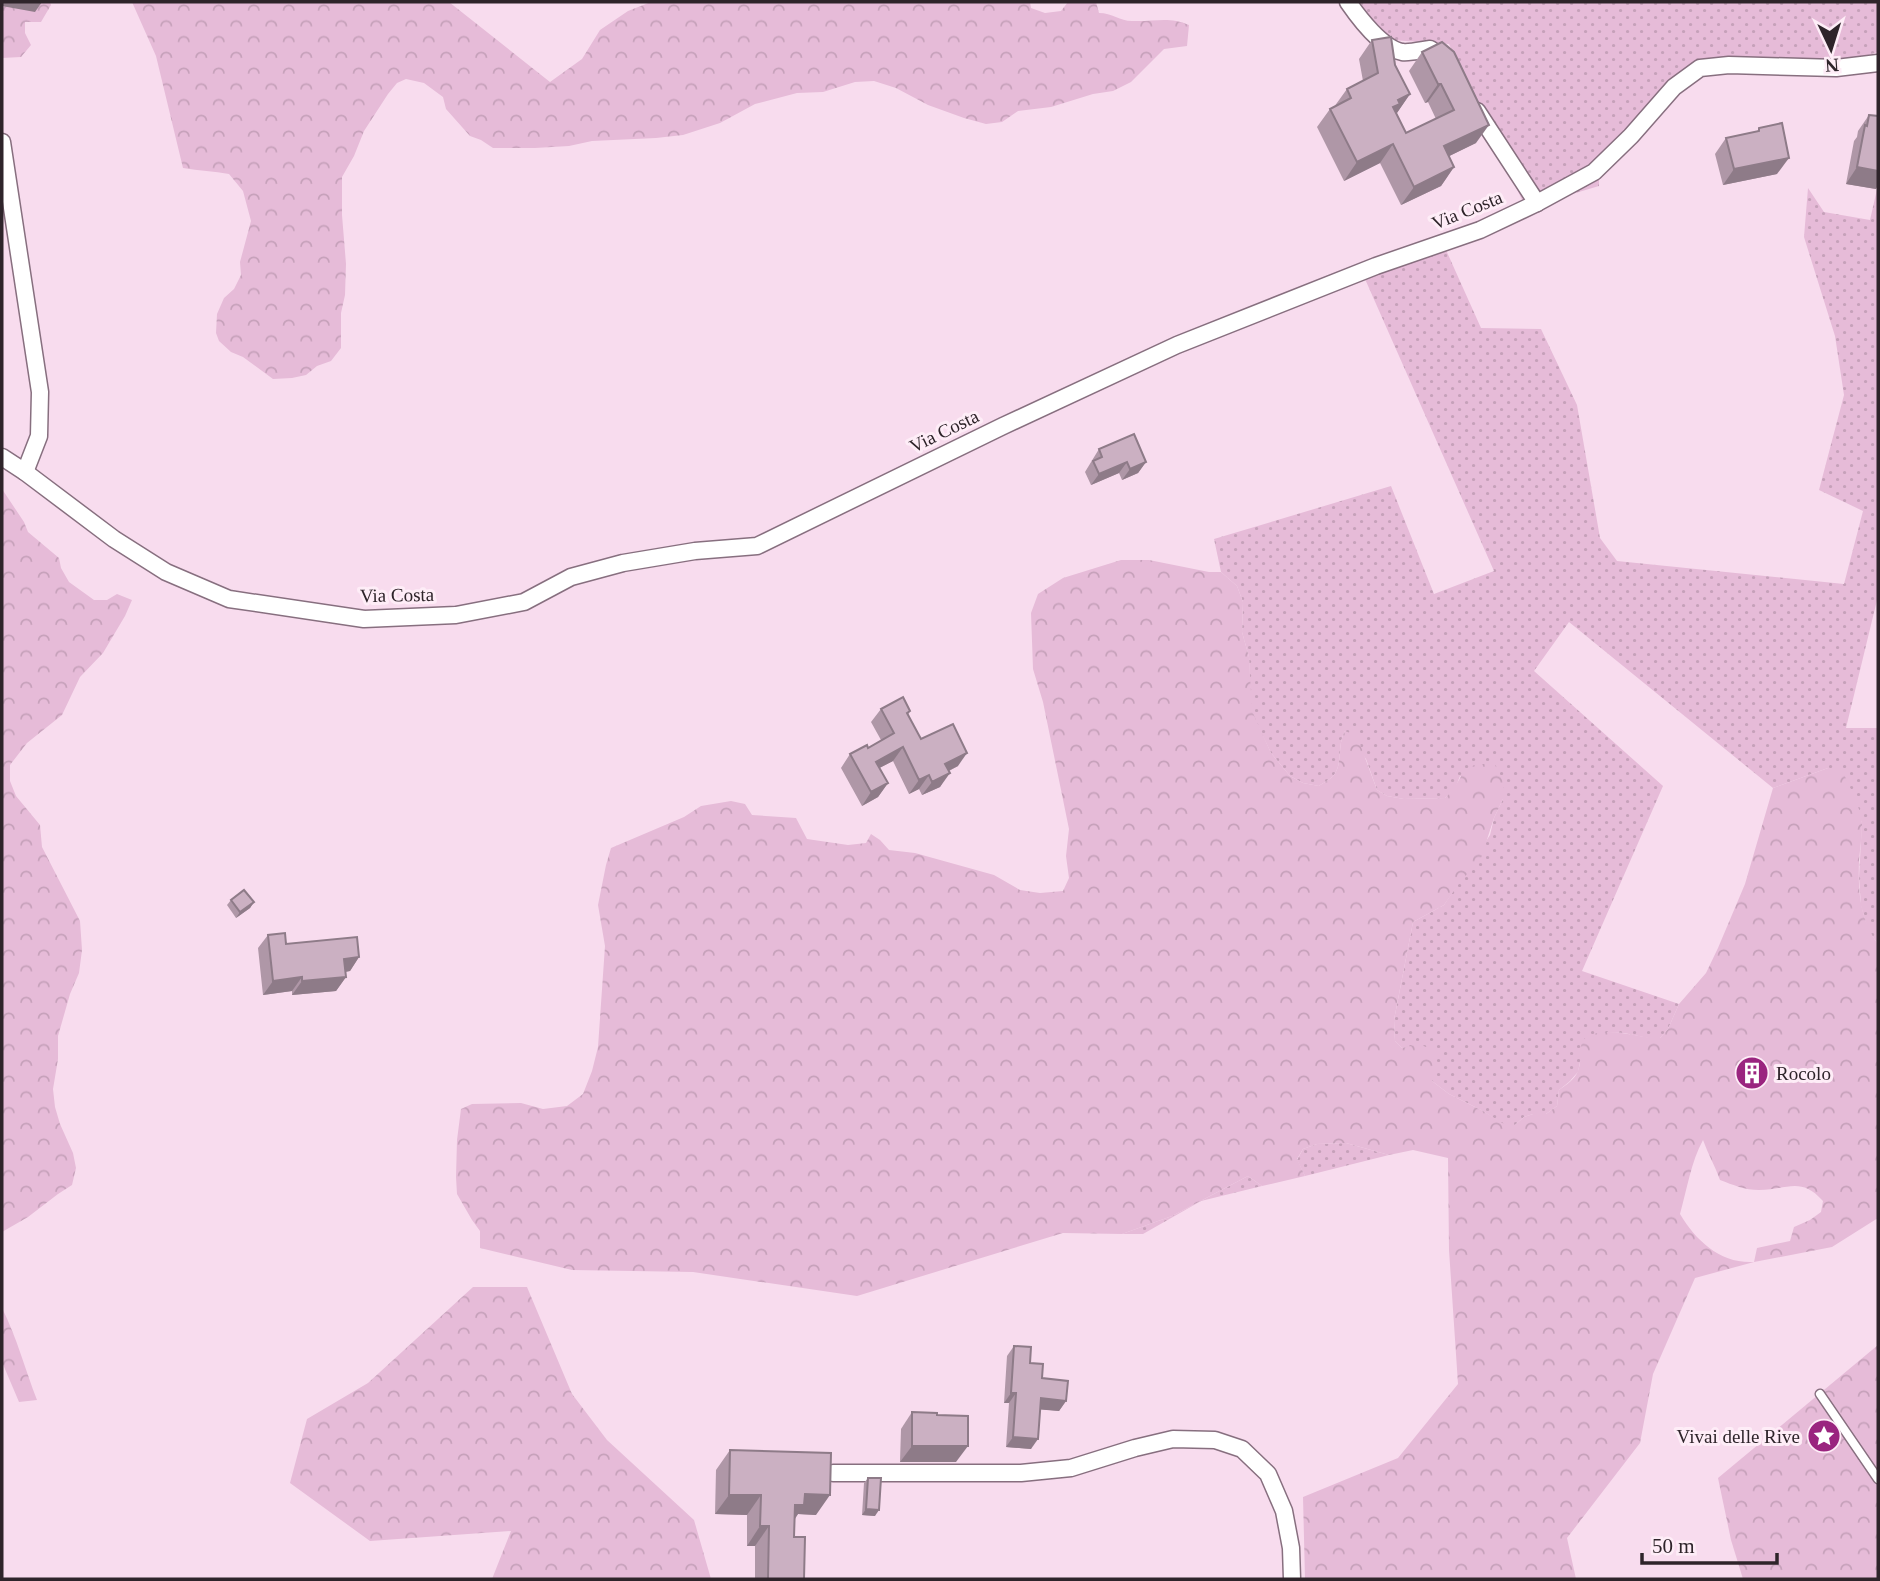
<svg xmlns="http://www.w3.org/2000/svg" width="1880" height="1581" viewBox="0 0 1880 1581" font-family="'Times New Roman',serif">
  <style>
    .grass { fill: url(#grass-dots) }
    .forest { fill: url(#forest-crowns); fill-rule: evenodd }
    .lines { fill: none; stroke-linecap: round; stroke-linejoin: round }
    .service-casing { stroke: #876f7f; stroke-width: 11 }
    .minor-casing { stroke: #876f7f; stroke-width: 19 }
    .service { stroke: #fff; stroke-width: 8 }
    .minor { stroke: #fff; stroke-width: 16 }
    .wall { fill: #af97a7 }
    .shaded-wall { fill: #8e7b88 }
    .building { fill: #cbb0c2; stroke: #8e7b88; stroke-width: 2 }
    .labels { text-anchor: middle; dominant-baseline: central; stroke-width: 6; stroke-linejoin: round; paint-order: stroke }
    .street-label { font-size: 19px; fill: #2e242a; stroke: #feedf7 }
    .poi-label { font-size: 19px; fill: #2e242a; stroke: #feedf7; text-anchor: start }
  </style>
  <defs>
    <pattern id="grass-dots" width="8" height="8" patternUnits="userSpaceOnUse" patternTransform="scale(1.75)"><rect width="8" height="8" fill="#e6bbd8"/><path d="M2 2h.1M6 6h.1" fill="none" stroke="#c6a1ba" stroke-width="1.8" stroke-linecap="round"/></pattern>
    <pattern id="forest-crowns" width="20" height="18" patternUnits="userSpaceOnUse" patternTransform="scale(1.75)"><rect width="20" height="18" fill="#e6bbd8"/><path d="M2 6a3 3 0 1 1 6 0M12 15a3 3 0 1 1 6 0" fill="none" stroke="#c6a1ba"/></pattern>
  </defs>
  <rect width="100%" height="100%" fill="#f8dcee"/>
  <!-- grass -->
  <g class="grass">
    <path d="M1360,2H1878V52C1824,71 1764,64 1707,63L1599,178V186L1562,197L1523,202L1449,44L1392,40L1366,12Z"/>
    <path d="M1878,185V596L1846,728H1878V944L1868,930L1861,906L1859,877L1862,822L1828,768L1773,788L1569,622L1534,671L1663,786L1582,971L1679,1004L1668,1029L1660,1038H1648L1624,1033L1605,1032L1580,1062L1578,1072L1569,1082L1559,1090L1557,1106L1546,1114H1533L1524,1117L1515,1125H1504L1483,1111L1449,1094L1432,1081L1419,1045L1402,1048L1395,1041L1394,1020L1413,922L1444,905L1490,835L1494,818L1503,799L1460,776L1455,789L1445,798L1404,799L1387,796L1377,790L1366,759L1345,731C1337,744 1343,763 1334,775C1331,779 1323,783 1319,786L1303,783L1290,776L1271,753L1251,711L1249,657L1242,632L1243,602L1237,586L1221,572L1214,539L1391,486L1434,594L1494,571L1365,279L1446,250L1481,328L1541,329L1577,405L1600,538L1617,561L1844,584L1863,511L1819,490L1844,395L1835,336L1804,237L1808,188L1824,212L1870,220Z"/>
    <polygon points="1346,1143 1389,1155 1305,1176 1297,1160 1303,1149 1317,1144"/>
    <polygon points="1248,1176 1262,1186 1201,1201 1143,1234 1122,1234 1172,1216"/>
  </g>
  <!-- forest -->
  <g class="forest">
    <polygon points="2,2 50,2 51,5 41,22 25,22 25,33 31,45 21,57 2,58"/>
    <path d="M132,2H449L550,82L582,59L600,30L628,11L651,2H1030L1031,8L1045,13L1061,11L1068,2H1096L1099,13C1112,13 1120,21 1132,21C1154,22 1169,16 1189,25L1187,46L1164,49L1131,82L1113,91L1093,94L1051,107L1018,111L1002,122L986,124L964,118L928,105L896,88L874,81L855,82L823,92L797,93L755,104L720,123L683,135L656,138L592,141L569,146L535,148H493L481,140L470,136L446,109L443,97L424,83L406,79L397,83L388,94L364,131L354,156L342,177V215L346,264L345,295L341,313V348L331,361L317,366L306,375L292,378L273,379L243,357L231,352L219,341L216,333L217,314L224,298L234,289L241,275L240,262L251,221L243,191L229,174C214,171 199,171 183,168L156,56Z"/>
    <polygon points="2,489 24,522 28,532 59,558 61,568 69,582 94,600 107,600 117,594 132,600 125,616 103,653 80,677 62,715 27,743 10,765 10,781 16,796 40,825 42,847 80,921 82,950 79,973 70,994 58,1036 58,1059 53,1089 55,1107 60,1124 73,1153 76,1168 72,1185 58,1194 28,1217 2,1232"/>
    <path d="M1121,560H1149L1209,572H1221L1237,586L1243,602L1242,632L1249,657L1252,711L1271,753L1290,776L1303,783L1319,786C1323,783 1331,779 1334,775C1343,763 1337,744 1345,731L1357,736L1377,790L1387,796L1404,799L1445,798C1466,779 1458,759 1495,765L1503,781V799L1494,818L1481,858L1460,882L1444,905L1413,922L1394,1020L1395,1041L1402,1048L1419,1044L1433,1050L1438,1069L1432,1081L1449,1094L1483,1111L1504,1124L1515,1125L1524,1117L1533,1114H1546L1557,1106L1559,1090C1566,1085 1575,1079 1578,1071C1586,1052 1570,1035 1605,1032C1624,1031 1641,1038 1660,1038L1668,1029L1679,1004L1706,973L1718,948L1745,884L1773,788L1828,768L1843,772C1850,788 1860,805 1862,823C1862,836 1860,849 1859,861C1858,892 1860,919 1878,944V1218L1832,1247L1754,1262L1695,1278L1653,1374L1640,1443L1567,1538L1576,1579H1305L1303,1497L1398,1458L1458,1384L1449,1250L1448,1158L1413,1150L1389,1155L1346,1143L1317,1144L1303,1149L1297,1159L1305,1176L1262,1186L1248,1176L1172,1216L1122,1234L1063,1233L857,1296L693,1272L572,1270L480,1248V1231L472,1220L457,1194L456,1177L457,1140L461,1109L472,1104L521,1103L543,1109L567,1106L583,1094L592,1071L598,1047L605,946L598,905L606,865L611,848L684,817L701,806L731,801L745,804L752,815L796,818L807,839L848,845L866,843L871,834L880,840L889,850L915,853L994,875L1020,890L1040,893L1063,891L1069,878L1066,856L1069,829L1043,702L1033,669L1031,613L1038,594L1063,578ZM1703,1140C1708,1154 1715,1166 1720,1180C1733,1185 1745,1190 1759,1190C1788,1190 1800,1176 1823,1201L1821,1212L1810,1220L1794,1227L1790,1241L1757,1248L1754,1262C1721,1264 1696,1241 1680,1214C1687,1189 1691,1162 1703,1140Z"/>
    <polygon points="473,1287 527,1287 572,1394 607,1440 694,1520 711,1579 492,1579 511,1531 370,1541 290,1483 307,1419 368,1383"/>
    <path d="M2,1308C17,1338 25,1369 37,1400L19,1402L2,1362Z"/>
    <polygon points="1878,1345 1878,1579 1743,1579 1731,1540 1718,1478"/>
  </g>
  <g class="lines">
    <defs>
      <polyline id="service" points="1820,1394 1878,1479"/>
      <g id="minor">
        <path d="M1348,2C1359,18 1382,48 1402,52C1410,53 1422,50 1430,49L1445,59"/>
        <polyline points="1477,111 1537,203"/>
        <polyline points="2,142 40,392 39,436 25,472"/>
        <polyline points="2,457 25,472 114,539 166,572 229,599 364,619 456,615 524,602 571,577 623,563 695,551 757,546 1003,426 1177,345 1376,266 1480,230 1537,203 1594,172 1631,136 1674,87 1700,68 1729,65 1836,68 1878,63"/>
        <polyline points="833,1473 1021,1473 1071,1468 1135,1448 1173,1439 1215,1440 1242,1449 1268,1474 1284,1511 1291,1548 1292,1579"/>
      </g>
    </defs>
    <!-- service casing -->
    <use href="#service" class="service-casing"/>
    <!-- minor casing -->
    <use href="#minor" class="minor-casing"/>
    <!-- service -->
    <use href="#service" class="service"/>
    <!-- minor -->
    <use href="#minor" class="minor"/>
  </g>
  <!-- wall -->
  <g class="wall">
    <polygon points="1372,40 1395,65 1410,94 1396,114 1406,133 1436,119 1428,102 1425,103 1409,71 1422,52 1476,143 1449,156 1454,167 1441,186 1401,205 1380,163 1344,181 1317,127 1330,109 1334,107 1347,89 1363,81 1359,59"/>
    <polygon points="1869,115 1878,116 1878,185 1876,189 1846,184 1854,141 1857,137 1858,131"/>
    <polygon points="1759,128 1777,174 1723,185 1715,154 1726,138 1757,132"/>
    <polygon points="1099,449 1146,462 1138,473 1122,480 1119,473 1091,485 1085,472"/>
    <polygon points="881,709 910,711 908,715 921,739 958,766 949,771 940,787 922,795 919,789 909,794 893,761 879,768 888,783 878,797 862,806 841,768 850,754 868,748 881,740 871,722"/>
    <polygon points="231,900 254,902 250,908 236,918 227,905"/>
    <polygon points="268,935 286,944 359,957 350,971 346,972 346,977 336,991 292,995 292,991 263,995 258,948"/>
    <polygon points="1014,1346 1030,1363 1042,1378 1066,1401 1059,1411 1040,1409 1031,1449 1006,1447 1009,1403 1004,1403 1007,1356"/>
    <polygon points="912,1412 956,1462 900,1462 901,1429"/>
    <polygon points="730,1450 816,1515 798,1514 795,1519 794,1537 804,1579 755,1579 755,1546 747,1546 747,1515 715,1514 716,1470"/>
    <polygon points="868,1478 875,1516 862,1515 864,1483"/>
  </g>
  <!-- shaded-wall -->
  <g class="shaded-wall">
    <polygon points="2,2 42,2 35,12 2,6"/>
    <polygon points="1438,84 1441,84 1428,102 1425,103"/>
    <polygon points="1410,94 1397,113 1391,116 1380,126 1398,100"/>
    <polygon points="1489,125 1476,143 1431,165 1444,146"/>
    <polygon points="1393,144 1380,163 1344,181 1357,162"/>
    <polygon points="1789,158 1777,174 1723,185 1734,169"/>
    <polygon points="1454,167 1441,186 1401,205 1414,187"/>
    <polygon points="1857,167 1878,171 1878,185 1876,189 1846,184"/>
    <polygon points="1127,462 1119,473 1091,485 1099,474"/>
    <polygon points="1146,462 1138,473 1122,480 1130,469"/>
    <polygon points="903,747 893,761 866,775 876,762"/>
    <polygon points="967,753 958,766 936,777 945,764"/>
    <polygon points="950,773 940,787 922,795 932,782"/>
    <polygon points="929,775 919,789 909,794 919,780"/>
    <polygon points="888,783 878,797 862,806 871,792"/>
    <polygon points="254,902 250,908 236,918 240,912"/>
    <polygon points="359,957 350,971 335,973 344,959"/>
    <polygon points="302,977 292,991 263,995 273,981"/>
    <polygon points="346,977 336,991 292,995 302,981"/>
    <polygon points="1011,1393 1016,1393 1009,1403 1004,1403"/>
    <polygon points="1041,1398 1066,1401 1059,1411 1034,1409"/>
    <polygon points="1013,1437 1038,1439 1031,1449 1006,1447"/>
    <polygon points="912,1446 968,1446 956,1462 900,1462"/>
    <polygon points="805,1494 830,1495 816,1515 798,1514 790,1525 795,1505"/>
    <polygon points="729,1495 761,1495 747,1515 715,1514"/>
    <polygon points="866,1509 879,1510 875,1516 862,1515"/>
    <polygon points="760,1526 769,1526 755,1546 747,1546"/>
  </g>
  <!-- building -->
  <g class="building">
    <polygon points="1391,37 1395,65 1410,94 1398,100 1400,104 1393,107 1406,133 1454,110 1441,84 1438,84 1422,52 1442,42 1454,52 1489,125 1444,146 1454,167 1414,187 1393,144 1357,162 1330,109 1351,98 1347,89 1378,73 1372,40"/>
    <polygon points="1869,115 1878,116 1878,171 1857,167 1865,125 1867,126"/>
    <polygon points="1782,123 1789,158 1734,169 1726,138 1759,131 1759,128"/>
    <polygon points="1134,434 1146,462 1130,469 1127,462 1099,474 1093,461 1102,457 1099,449"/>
    <polygon points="903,697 910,711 907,713 921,739 953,724 967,753 945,764 950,773 932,782 929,775 919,780 903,747 876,762 888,783 871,792 850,754 867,745 868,748 894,733 881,709"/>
    <polygon points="244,890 254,902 240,912 231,900"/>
    <polygon points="285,933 286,944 357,937 359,957 344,959 346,977 302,981 302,977 273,981 268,935"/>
    <polygon points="1014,1346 1031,1347 1030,1363 1043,1364 1042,1378 1068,1381 1066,1401 1041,1398 1038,1439 1013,1437 1016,1393 1011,1393"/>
    <polygon points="912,1412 937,1413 937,1415 968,1416 968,1446 912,1446"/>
    <polygon points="730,1450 831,1453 830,1495 805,1494 804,1505 795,1505 794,1537 805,1537 804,1579 768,1579 769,1526 760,1526 761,1495 729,1495"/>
    <polygon points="868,1478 881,1478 879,1510 866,1509"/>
  </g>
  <!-- icons -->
  <defs>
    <symbol id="building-disc" viewBox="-11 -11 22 22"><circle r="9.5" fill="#9a247f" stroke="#feedf7"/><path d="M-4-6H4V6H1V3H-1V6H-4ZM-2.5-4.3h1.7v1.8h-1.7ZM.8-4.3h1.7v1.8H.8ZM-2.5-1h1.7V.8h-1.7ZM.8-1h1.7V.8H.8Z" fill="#fff"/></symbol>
    <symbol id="sight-disc" viewBox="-11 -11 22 22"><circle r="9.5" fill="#9a247f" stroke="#feedf7"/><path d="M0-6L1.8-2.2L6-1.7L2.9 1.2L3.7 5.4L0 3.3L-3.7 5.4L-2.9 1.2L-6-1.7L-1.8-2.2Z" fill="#fff"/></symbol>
  </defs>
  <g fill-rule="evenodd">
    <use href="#building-disc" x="1733" y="1054" width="38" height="38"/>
    <use href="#sight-disc" x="1805" y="1417" width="38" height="38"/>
  </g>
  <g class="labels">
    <!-- street labels -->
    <g class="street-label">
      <text transform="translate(1467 210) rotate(-22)">Via Costa</text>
      <text transform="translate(944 431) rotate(-26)">Via Costa</text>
      <text transform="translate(397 595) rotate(-1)">Via Costa</text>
    </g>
    <!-- poi labels -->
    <g class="poi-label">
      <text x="1776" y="1073">Rocolo</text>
      <text x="1800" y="1436" text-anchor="end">Vivai delle Rive</text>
    </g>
  </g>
  <!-- border -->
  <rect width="1880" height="1581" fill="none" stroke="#2e242a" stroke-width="7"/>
  <!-- north arrow -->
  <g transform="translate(1831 49) rotate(176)" stroke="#feedf7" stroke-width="5" paint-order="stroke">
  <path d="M0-5L12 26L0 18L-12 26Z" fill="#2e242a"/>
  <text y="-10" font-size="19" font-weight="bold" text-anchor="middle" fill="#2e242a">N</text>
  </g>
  <!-- scale -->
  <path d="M1642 1553v10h135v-10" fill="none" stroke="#2e242a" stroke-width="3.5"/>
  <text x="1652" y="1553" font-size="21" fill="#2e242a" stroke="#feedf7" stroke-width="5" paint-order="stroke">50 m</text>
</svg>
